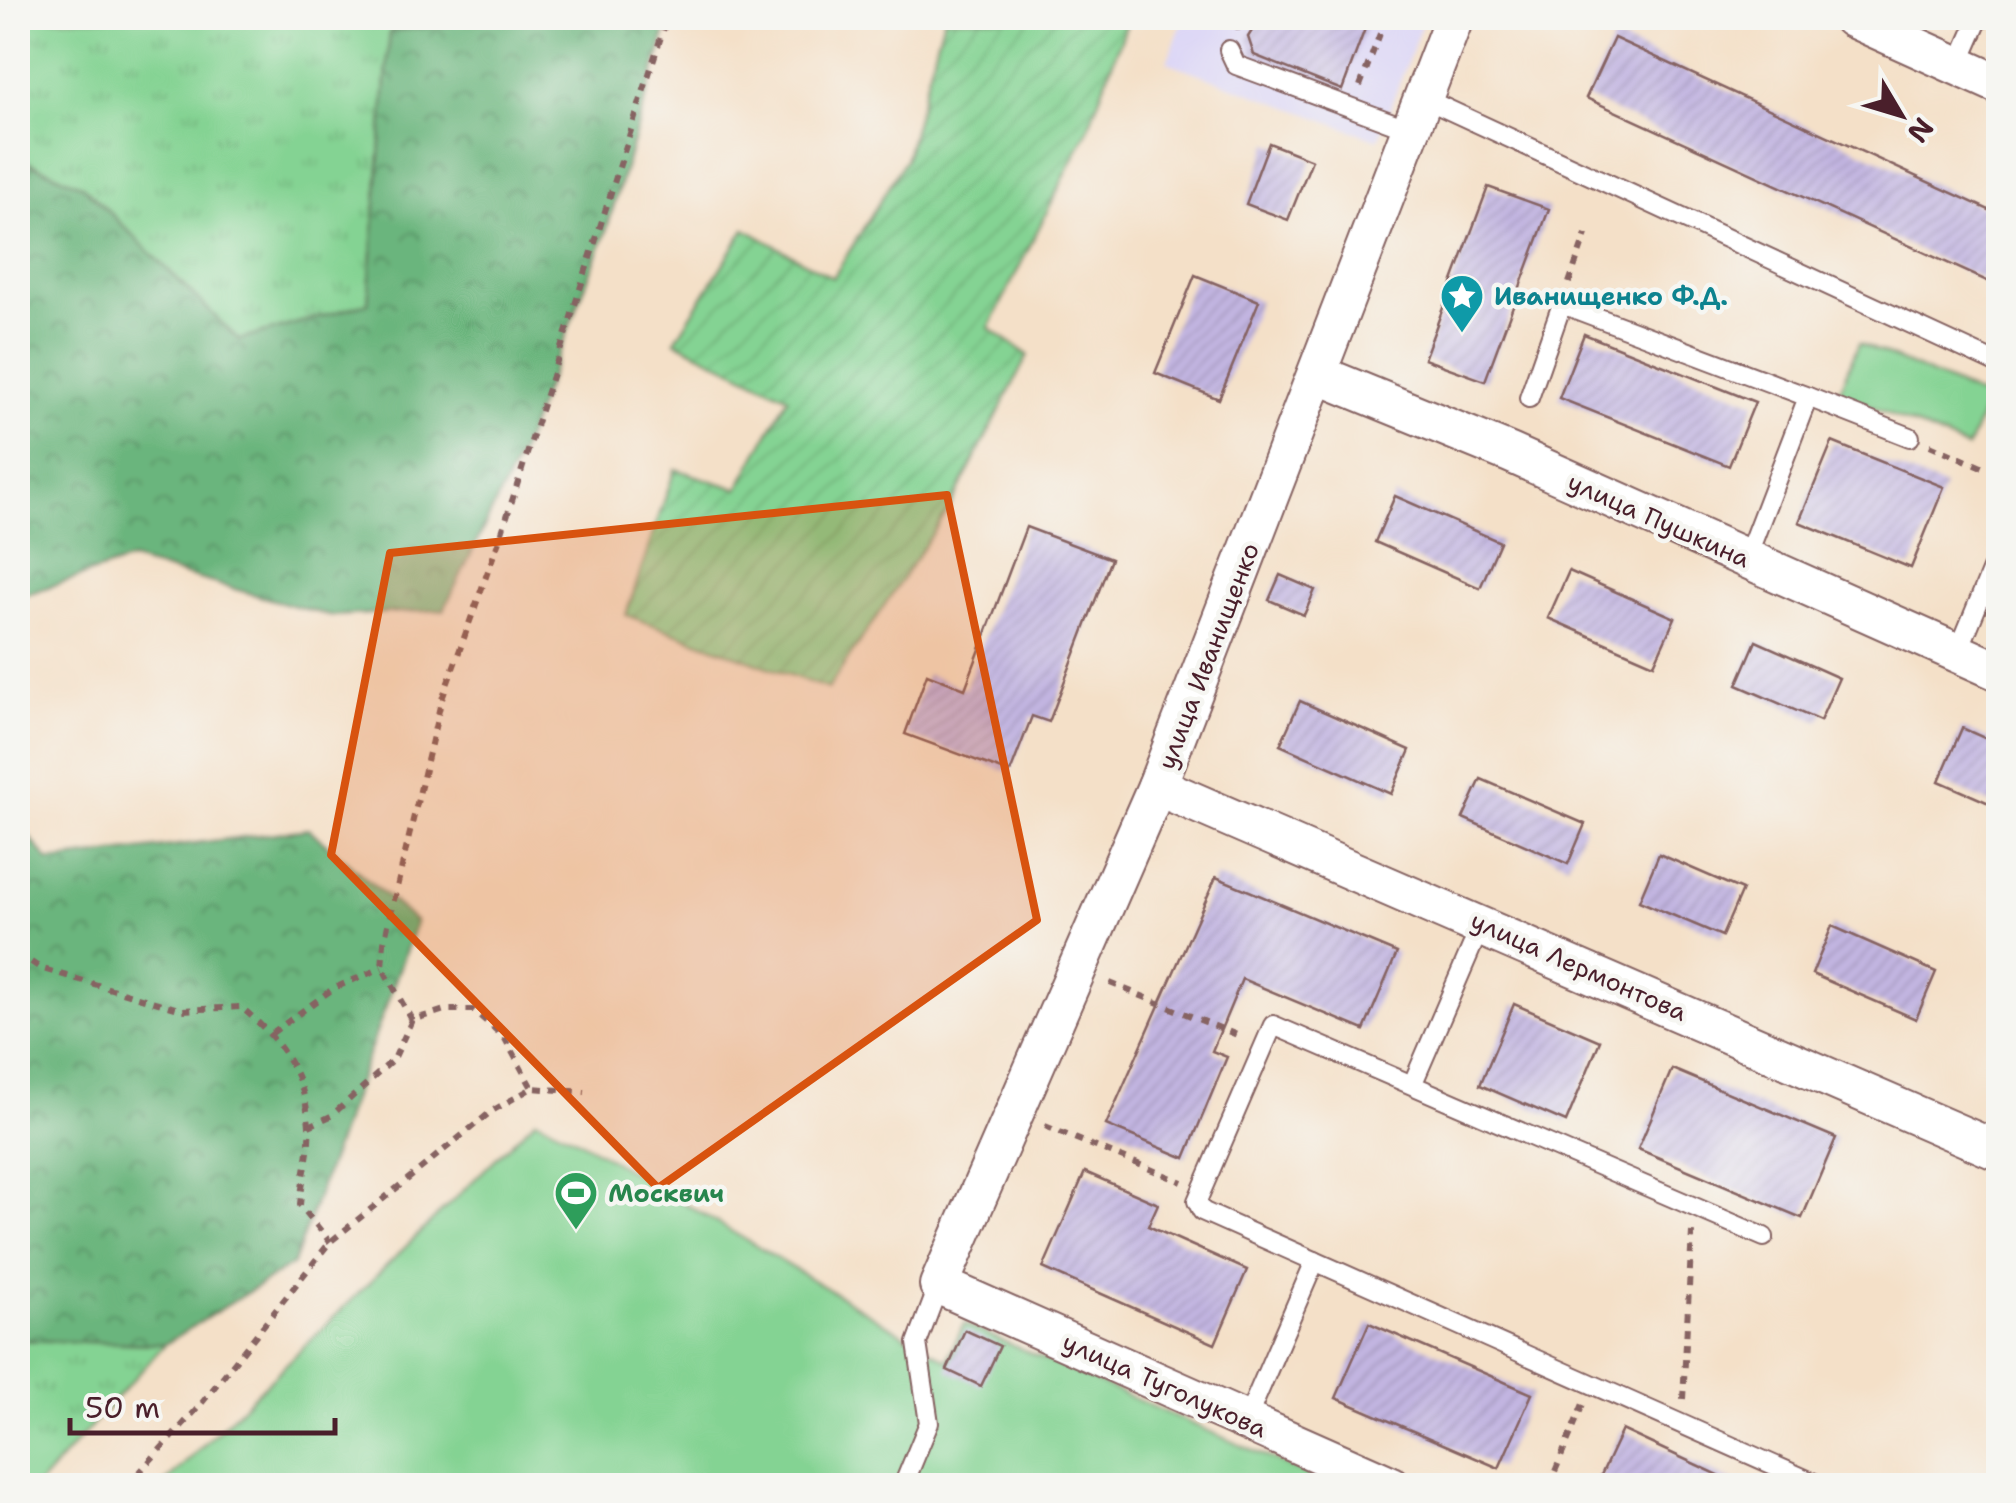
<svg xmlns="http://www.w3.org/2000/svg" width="2016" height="1503" viewBox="0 0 2016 1503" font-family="'Shantell Sans',sans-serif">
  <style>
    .built { fill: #dcd6f6 }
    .grass { fill: url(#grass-tufts); stroke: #67795f; stroke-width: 2.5 }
    .forest { fill: url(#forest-crowns); stroke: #5a6a54; stroke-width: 2.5 }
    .park { fill: #84d393; stroke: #67795f; stroke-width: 2.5 }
    .garden { fill: url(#garden-furrows); stroke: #67795f; stroke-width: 2.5 }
    .building { fill: url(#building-hatch) }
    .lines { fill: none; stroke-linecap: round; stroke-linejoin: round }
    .lane-casing { stroke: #866362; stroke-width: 22 }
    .street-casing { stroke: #866362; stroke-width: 42 }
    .path { stroke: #866362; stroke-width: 6; stroke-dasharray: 8 8; stroke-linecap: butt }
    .lane { stroke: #fff; stroke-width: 18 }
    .street { stroke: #fff; stroke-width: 38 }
    .marked { fill: #d8530f; fill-opacity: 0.2; stroke: #d8530f; stroke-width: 8; stroke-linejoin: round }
    .labels { text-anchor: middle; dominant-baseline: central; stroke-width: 9; stroke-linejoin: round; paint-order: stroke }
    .culture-label { font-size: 25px; font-weight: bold; fill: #0d838f; stroke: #f6f6f2; text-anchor: start }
    .street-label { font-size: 25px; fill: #4a1f2b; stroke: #f6f6f2 }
    .leisure-label { font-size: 25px; font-weight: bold; fill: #27864d; stroke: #f6f6f2; text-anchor: start }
  </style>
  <defs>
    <pattern id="grass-tufts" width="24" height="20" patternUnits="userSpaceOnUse" patternTransform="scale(2.5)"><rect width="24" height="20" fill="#84d393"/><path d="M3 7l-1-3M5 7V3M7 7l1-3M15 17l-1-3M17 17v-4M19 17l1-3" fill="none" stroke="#74b57f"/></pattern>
    <pattern id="forest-crowns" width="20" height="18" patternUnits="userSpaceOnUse" patternTransform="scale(2.5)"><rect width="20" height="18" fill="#6bb57d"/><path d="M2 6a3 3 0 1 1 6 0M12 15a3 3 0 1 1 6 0" fill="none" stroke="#5a9367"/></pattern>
    <pattern id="garden-furrows" width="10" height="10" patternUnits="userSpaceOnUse" patternTransform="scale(2.5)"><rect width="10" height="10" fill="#84d393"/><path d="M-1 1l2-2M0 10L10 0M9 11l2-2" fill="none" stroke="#74b57f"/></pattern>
    <pattern id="building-hatch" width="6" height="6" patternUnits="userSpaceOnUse" patternTransform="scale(2.5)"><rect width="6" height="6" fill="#c2b5e1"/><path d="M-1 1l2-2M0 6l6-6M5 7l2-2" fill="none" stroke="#a89bc1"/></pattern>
  </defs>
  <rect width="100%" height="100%" fill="#f6f6f2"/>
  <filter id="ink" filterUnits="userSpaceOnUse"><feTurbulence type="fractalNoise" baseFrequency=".01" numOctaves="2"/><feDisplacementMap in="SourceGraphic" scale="20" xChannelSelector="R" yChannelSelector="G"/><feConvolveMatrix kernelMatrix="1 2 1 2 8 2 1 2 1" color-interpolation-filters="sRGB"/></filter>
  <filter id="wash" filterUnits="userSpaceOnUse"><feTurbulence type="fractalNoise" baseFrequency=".0048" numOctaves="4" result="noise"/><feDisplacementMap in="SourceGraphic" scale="40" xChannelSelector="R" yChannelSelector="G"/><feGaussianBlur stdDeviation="2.25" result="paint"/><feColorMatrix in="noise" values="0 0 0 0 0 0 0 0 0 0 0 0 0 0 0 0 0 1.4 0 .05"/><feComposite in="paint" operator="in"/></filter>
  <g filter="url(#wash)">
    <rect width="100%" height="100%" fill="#f4e0c8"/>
    <!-- built -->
    <polygon class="built" points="1184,18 1424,18 1378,140 1167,62"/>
    <!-- grass -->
    <g class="grass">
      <polygon points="18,18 506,18 390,31 368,303 239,341 83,186 18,158"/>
      <polygon points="18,1340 165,1344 38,1485 18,1485"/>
    </g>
    <!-- forest -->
    <g class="forest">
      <polygon points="506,18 670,18 605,235 520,453 444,610 330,616 131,560 18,597 18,158 83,186 239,340 368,303 390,31"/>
      <polygon points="18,823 49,861 309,829 416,922 293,1264 165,1344 18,1340"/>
    </g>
    <!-- park -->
    <g class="park">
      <polygon points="1859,343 1988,399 1967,448 1838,392"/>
      <polygon points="536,1119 575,1138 947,1360 964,1324 1331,1485 162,1486"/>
    </g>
    <!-- garden -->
    <polygon class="garden" points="944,18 1129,18 1087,131 989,328 1028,355 949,509 828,689 626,615 675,469 738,489 788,397 675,341 745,229 833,278 905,160"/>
    <g id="blocks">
      <!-- building -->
      <g class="building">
        <polygon points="1267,18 1369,18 1342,90 1254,55 1248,37 1258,21"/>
        <polygon points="1614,38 1998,214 1998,286 1586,98"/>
        <polygon points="1269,143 1312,160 1288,220 1246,204"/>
        <polygon points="1488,187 1549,209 1485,381 1424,359"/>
        <polygon points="1195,275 1259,301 1219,399 1155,373"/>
        <polygon points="1584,334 1755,402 1729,466 1559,398"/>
        <polygon points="1832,442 1944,487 1911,568 1799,522"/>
        <polygon points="1395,496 1500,542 1480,588 1375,542"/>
        <polygon points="1026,527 1111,559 1049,722 1032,716 1010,773 905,734 927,674 965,689"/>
        <polygon points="1569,571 1675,618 1654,664 1548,618"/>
        <polygon points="1280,575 1315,590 1304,615 1269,600"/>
        <polygon points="1756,641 1839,678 1820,721 1737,685"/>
        <polygon points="1300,701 1410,750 1391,794 1280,745"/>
        <polygon points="1962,728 1998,744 1998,807 1939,781"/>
        <polygon points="1481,779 1585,824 1568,864 1463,818"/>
        <polygon points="1659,854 1742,890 1722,936 1639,901"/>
        <polygon points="1216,877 1397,953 1364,1030 1242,979 1212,1051 1227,1057 1185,1158 1106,1125"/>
        <polygon points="1832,926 1936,972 1916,1019 1812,974"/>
        <polygon points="1514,1004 1600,1041 1566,1122 1480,1085"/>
        <polygon points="1672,1069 1836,1138 1802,1218 1638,1149"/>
        <polygon points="1085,1172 1158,1204 1148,1226 1247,1270 1215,1344 1043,1268"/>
        <polygon points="1369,1323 1532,1394 1499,1468 1336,1398"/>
        <polygon points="965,1330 1000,1346 981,1386 947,1370"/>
        <polygon points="1622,1430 1742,1486 1596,1486"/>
      </g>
    </g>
  </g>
  <g filter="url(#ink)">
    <use href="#blocks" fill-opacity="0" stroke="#866362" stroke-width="2.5"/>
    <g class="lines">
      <defs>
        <g id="lane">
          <polyline points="1229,50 1236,65 1409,129"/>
          <polyline points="1958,66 1979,18"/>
          <polyline points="1421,97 1998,364"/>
          <polyline points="1808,397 1910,437"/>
          <polyline points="1529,398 1562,304 1808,397 1746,559"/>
          <polyline points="1958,652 1998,555"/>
          <polyline points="1413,1083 1482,923"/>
          <polyline points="1764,1237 1273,1025 1197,1201 1202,1211 1821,1486"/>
          <polyline points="1246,1421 1315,1261"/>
          <polyline points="903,1486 929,1423 917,1343 939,1285"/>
        </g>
        <g id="street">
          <polyline points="1852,18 1998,84"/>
          <polyline points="1317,374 1510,453 1998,671"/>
          <polyline points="1157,786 1998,1151"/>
          <polyline points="1392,1486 939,1285 1157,786 1454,18"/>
        </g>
      </defs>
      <!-- lane casing -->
      <use href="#lane" class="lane-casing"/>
      <!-- street casing -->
      <use href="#street" class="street-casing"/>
      <!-- path -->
      <g class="path">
        <polyline points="1237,30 1241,18"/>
        <polyline points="1360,86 1386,18"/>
        <polyline points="1569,283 1586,234"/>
        <polyline points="1930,445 1998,474"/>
        <path d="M18,953L40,968L182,1010L241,1007C280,1040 305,1073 309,1126C311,1150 302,1179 300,1205L330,1242"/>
        <polyline points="1110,983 1242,1037"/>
        <polyline points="412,1020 382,967 384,942 441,702 502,532 667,18"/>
        <polyline points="272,1033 334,988 382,968"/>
        <polyline points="309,1126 331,1116 394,1059 412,1020 445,1010 473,1010 504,1037 532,1088"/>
        <polyline points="1045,1126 1182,1182"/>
        <polyline points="1683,1399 1692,1232"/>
        <polyline points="18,1485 19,1486"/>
        <polyline points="127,1486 197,1409 330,1242 492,1111 532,1088 585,1092"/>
        <polyline points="1549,1486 1583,1404"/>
      </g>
      <!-- lane -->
      <use href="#lane" class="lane"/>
      <!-- street -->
      <use href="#street" class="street"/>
    </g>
  </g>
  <!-- marked area -->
  <path class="marked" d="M947,495L1037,920L658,1188L331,855L390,553Z"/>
  <!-- icons -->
  <defs>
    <symbol id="sight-pin" viewBox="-11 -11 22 30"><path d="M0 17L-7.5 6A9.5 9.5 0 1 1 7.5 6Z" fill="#0f9aa8" stroke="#f6f6f2"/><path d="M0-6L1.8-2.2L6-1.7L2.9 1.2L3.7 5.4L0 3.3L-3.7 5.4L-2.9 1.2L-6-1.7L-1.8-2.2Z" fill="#fff"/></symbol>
    <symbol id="stadium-pin" viewBox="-11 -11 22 30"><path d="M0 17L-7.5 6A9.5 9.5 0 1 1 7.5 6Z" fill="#2e9e5b" stroke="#f6f6f2"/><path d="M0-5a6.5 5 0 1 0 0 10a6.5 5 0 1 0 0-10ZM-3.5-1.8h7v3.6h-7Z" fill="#fff"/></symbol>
  </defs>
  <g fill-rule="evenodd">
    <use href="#sight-pin" x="1437" y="271" width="50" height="68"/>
    <use href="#stadium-pin" x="551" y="1168" width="50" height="68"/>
  </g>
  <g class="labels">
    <!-- culture labels -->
    <g class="culture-label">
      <text x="1494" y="296">Иванищенко Ф.Д.</text>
    </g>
    <!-- street labels -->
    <g class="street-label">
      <text transform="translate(1659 520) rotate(24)">улица Пушкина</text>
      <text transform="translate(1208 656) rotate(-69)">улица Иванищенко</text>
      <text transform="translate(1579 966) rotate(24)">улица Лермонтова</text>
      <text transform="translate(1165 1385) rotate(24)">улица Туголукова</text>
    </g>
    <!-- leisure labels -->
    <g class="leisure-label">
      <text x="608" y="1193">Москвич</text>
    </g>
  </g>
  <!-- margin -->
  <rect width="2016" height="1503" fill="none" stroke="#f6f6f2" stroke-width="60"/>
  <!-- north arrow -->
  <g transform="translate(1901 115) rotate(128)" stroke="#f6f6f2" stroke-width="8" paint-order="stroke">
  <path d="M0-8L18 38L0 25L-18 38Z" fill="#4a1f2b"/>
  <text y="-15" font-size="28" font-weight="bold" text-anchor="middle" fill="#4a1f2b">N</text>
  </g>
  <!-- scale -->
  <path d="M70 1418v15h265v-15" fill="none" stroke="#4a1f2b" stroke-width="5"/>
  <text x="85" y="1418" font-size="30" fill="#4a1f2b" stroke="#f6f6f2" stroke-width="8" paint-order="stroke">50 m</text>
</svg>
